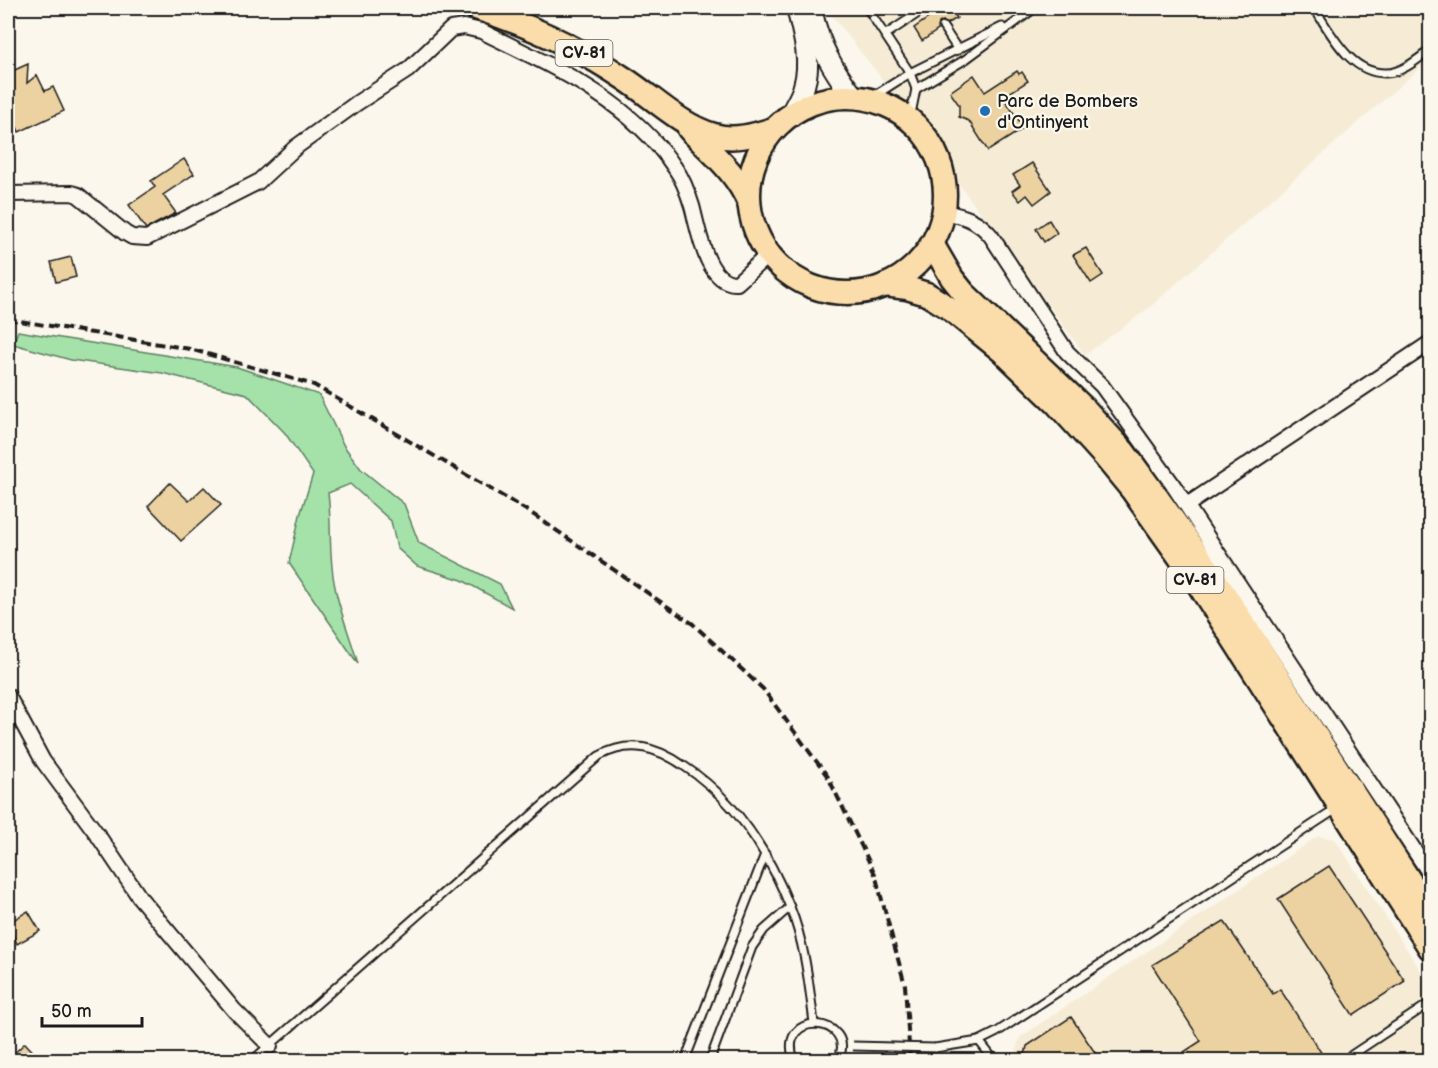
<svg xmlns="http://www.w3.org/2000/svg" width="1438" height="1068" viewBox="0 0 1438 1068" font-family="'Balsamiq Sans',sans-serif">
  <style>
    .built { fill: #f6ecd6 }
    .green { fill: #a4e2aa; stroke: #607f63; stroke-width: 1.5 }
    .building { fill: #ecd2a1; stroke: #1c1c1c; stroke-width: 1.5 }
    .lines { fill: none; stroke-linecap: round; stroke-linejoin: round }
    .lane-casing { stroke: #1c1c1c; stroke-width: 11 }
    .street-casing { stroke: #1c1c1c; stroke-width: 18 }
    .secondary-casing { stroke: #1c1c1c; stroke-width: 24 }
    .primary-casing { stroke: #1c1c1c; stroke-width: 27 }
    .lane { stroke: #fbf7ec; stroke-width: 7 }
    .street { stroke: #fbf7ec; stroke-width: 14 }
    .secondary { stroke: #fbf7ec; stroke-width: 20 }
    .primary { stroke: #fbddab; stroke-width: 22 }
    .rail { stroke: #1c1c1c; stroke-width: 4; stroke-dasharray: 9 4.5; stroke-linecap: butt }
    .lane-bridge-casing { stroke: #1c1c1c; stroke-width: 11; stroke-linecap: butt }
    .lane-bridge { stroke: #fbf7ec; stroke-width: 7 }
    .poi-dot { fill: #1f6fb2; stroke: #fbf7ec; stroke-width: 2 }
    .labels { text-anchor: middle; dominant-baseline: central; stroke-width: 4.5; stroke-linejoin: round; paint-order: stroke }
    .shield { fill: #fbf7ec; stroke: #5f5e5a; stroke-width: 1.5 }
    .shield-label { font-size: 16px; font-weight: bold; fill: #1c1c1c }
    .poi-label { font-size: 18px; fill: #1c1c1c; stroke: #fbf7ec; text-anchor: start }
  </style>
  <rect width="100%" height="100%" fill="#fbf7ec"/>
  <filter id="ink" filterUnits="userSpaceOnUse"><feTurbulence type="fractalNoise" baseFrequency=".0167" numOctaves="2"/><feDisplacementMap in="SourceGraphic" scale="12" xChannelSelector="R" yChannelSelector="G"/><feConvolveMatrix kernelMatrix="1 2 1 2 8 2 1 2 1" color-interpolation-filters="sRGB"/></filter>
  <g filter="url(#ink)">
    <!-- built -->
    <g class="built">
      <polygon points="826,8 1430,8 1430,59 1149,308 1085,355 875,70"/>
      <polygon points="1318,836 1335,839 1430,985 1430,1060 1014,1060 1019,1038"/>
    </g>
    <!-- green -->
    <path class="green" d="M18,331L237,367L319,395L344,446L361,469L404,504L419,543L500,584L512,608L462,580L417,566L397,548L391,521L350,484L328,493C332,524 328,556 335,587C340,613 351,638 358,664L289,563L300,515L313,474L285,433L247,394L162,373L71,360L13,344Z"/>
    <!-- building -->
    <g class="building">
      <polygon points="943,8 950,8 957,18 947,24 943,21 939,23 938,30 922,41 914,28"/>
      <polygon points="28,64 27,83 37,75 45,91 53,87 64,111 19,132 8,106 8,73"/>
      <polygon points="1017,71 1019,74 1022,72 1028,81 1003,97 1024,128 988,151 969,121 959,117 959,105 950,92 974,75 985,92"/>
      <polygon points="184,159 194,174 163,195 176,213 146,229 129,205 155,187 151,181"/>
      <polygon points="1032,163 1051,191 1034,204 1027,195 1020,201 1012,191 1020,185 1013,175"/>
      <polygon points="1049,220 1057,233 1044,242 1036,229"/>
      <polygon points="1086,248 1103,275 1091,283 1073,255"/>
      <polygon points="71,257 76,277 56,282 51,262"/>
      <polygon points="170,483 189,501 204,487 221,505 181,541 148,506"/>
      <polygon points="1329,866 1405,981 1353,1015 1278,899"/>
      <polygon points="28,911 40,931 17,944 8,923"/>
      <polygon points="1224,921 1273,994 1280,989 1322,1054 1313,1060 1190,1060 1184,1052 1201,1041 1152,965"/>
      <polygon points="1071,1017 1100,1060 1024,1060 1027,1046"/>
      <polygon points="25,1043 41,1060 8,1060 8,1059"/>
    </g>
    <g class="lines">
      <defs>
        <g id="lane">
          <polyline points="867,8 910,73 916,89"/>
          <path d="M1314,8C1331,33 1350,74 1386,73C1402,73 1418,59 1430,50"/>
          <polyline points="943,27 958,50"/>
          <polyline points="885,35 926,8"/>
          <polyline points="869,99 910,73 1002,27"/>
          <polyline points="910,119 916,89 966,59 1035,8"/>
          <polyline points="979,1041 994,1060"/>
          <polyline points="935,1048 979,1041 997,1032 1338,808"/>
          <path d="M253,1060L599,756C630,739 657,747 684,766C735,799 768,851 790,907C805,944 809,984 814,1023"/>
          <polyline points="685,1060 765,854"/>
          <polyline points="710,1060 752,947 764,930 790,907"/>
          <path d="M794,1060C776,1008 859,1017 838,1060"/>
          <polyline points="1344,1060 1430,1003"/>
        </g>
        <g id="street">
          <path d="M8,194L72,193L78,195L125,233L132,237L147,238L258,182L296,147L357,103L408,70L451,29L464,27L481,31C552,66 630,100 675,168C683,179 688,193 692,206C698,227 706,285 737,283L769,254"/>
          <path d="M944,212C964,216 978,220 991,236L1067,352L1102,386L1171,482L1430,874"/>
          <polyline points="1187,505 1430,343"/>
          <polyline points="8,696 43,761 97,834 140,898 234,1010 270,1046"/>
        </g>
        <g id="secondary">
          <path d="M812,13C820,48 832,68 853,96"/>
          <path d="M792,112C796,104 802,95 804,86C812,60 803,33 797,8"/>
        </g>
        <g id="primary">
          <path d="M476,8C529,25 579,48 625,79C654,98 680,125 714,135C734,141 754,135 773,129"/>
          <circle cx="847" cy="195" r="98"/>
          <path d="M689,129C712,154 735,170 749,203"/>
          <polyline points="934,247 952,278 964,293 1085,409 1124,452 1154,493 1211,573 1430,912"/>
          <polyline points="885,285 907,288 927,294 949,308 1003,352 1056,403 1104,456 1132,490 1195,579 1430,948"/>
        </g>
      </defs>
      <!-- lane casing -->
      <use href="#lane" class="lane-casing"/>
      <!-- street casing -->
      <use href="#street" class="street-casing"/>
      <!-- secondary casing -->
      <use href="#secondary" class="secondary-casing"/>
      <!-- primary casing -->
      <use href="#primary" class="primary-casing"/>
      <!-- lane -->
      <use href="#lane" class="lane"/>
      <!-- street -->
      <use href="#street" class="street"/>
      <!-- secondary -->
      <use href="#secondary" class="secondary"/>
      <!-- primary -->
      <use href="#primary" class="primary"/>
      <!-- rail -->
      <polyline class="rail" points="8,319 190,349 314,385 531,513 693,624 763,689 828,777 875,874 905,985 910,1060"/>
      <defs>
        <polyline id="lane-bridge" points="853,1046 935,1048"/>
      </defs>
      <!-- lane-bridge casing -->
      <use href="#lane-bridge" class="lane-bridge-casing"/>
      <!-- lane-bridge -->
      <use href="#lane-bridge" class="lane-bridge"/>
    </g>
  </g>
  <!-- markers -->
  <circle class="poi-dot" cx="985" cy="111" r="6"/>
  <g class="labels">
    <!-- shield labels -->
    <g class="shield">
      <rect x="555.5" y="40" width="57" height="26" rx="4.5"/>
      <rect x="1166.5" y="567" width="57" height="26" rx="4.5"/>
    </g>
    <g class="shield-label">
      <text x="584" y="53">CV-81</text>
      <text x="1195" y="580">CV-81</text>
    </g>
    <!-- poi labels -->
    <g class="poi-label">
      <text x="997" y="101">Parc de Bombers<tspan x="997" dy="21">d'Ontinyent</tspan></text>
    </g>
  </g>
  <!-- margin -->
  <rect width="1438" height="1068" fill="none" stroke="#fbf7ec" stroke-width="30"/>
  <rect x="15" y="15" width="1408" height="1038" fill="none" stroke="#1c1c1c" stroke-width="2" filter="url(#ink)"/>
  <!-- scale -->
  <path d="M42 1017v9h100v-9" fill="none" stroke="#1c1c1c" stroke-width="3"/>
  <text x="51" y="1017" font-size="18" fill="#1c1c1c" stroke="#fbf7ec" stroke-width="4.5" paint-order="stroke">50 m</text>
</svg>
